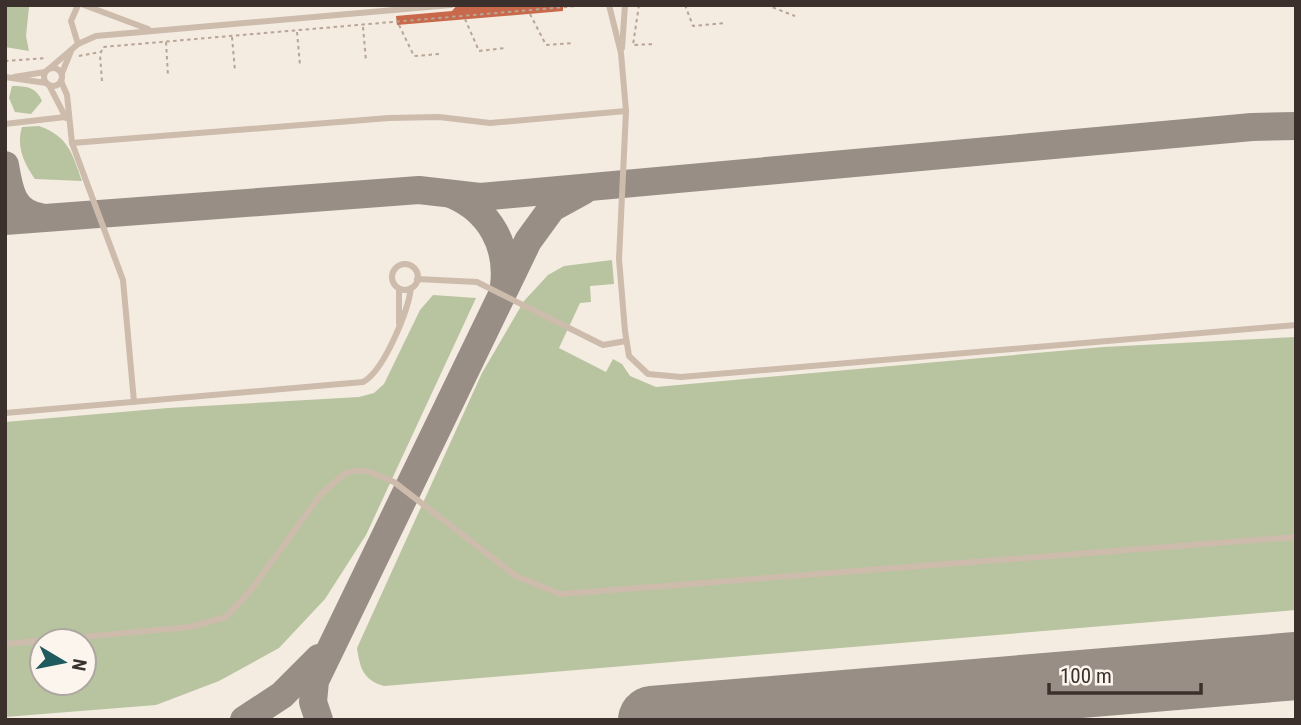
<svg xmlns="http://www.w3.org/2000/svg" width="1301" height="725" viewBox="0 0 1301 725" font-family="'Roboto Condensed',sans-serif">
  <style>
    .green { fill: #b8c4a0; fill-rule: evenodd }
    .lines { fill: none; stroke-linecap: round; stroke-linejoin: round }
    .taxiway { stroke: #988e86; stroke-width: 28 }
    .runway { stroke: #988e86; stroke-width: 68 }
    .building { fill: #c8694b }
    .path { stroke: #b9a596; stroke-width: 2; stroke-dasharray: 3.5 3.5; stroke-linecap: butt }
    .service { stroke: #cdbbac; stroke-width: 6 }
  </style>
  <rect width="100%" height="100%" fill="#f4ebe1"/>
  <!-- green -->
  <g class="green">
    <polygon points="5,5 29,7 26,36 29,51 5,47"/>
    <path d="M12,86C26,86 36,87 42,101L31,114L15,112L9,98Z"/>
    <path d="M39,126C69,137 72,153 82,181L35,179C24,163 16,147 22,127Z"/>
    <path d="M612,260L614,284L590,286L591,302L580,303L559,348L606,372L613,359L622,364L630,376L656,387L1104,347L1296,337V610L384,686C363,680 360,668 357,648L482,373L524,301L548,275L564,266Z"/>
    <path d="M433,295L476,298L366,535L325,599L279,648L219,681L156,705L5,717V422L168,408L359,397L374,393L384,384L420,310ZM42,641H84V683H42Z"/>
  </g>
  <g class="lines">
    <!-- taxiway -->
    <g class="taxiway">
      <path d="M5,165C9,189 12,213 41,217"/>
      <path d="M453,195C490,211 509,246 504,286"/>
      <polyline points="5,221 419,190 480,197 1252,127 1296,126"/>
      <polyline points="244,720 282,695 319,658"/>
      <polyline points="319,720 313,702 315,681 528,241 552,208 583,191"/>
    </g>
    <!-- runway -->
    <polyline class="runway" points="652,720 1296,666"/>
  </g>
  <!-- building -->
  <polygon class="building" points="457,5 563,5 563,11 397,25 396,16 452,11"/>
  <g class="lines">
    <!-- path -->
    <g class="path">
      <polyline points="639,5 633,45 655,44"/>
      <polyline points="685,5 693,26 725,23"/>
      <polyline points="752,5 769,6 795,16"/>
      <polyline points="530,14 546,45 574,43"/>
      <polyline points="465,19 479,51 505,48"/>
      <polyline points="399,25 414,56 440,54"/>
      <polyline points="363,27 366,61"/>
      <polyline points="297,32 300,65"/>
      <polyline points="232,37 235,71"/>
      <polyline points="166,42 168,76"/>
      <polyline points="79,56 100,52"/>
      <polyline points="5,61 47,58"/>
      <polyline points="102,81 100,55 103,47 589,5"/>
    </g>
    <!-- service -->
    <g class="service">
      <polyline points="78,5 71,21 78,44"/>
      <polyline points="84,5 148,29"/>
      <polyline points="609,5 621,53 626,111 619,259 625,331 629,356 648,374 681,377 1296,325"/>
      <polyline points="622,48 625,5"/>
      <circle cx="53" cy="77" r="9"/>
      <polyline points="50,68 78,44 96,36 451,5"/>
      <polyline points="62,73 71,51"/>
      <polyline points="5,77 46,83"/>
      <polyline points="14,77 45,72"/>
      <polyline points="61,81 67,95 72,143 123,280 134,402"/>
      <polyline points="49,85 66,118"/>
      <polyline points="5,124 65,117"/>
      <polyline points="72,143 389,118 439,117 490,123 626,111"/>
      <circle cx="405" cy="277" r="13"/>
      <polyline points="417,279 477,282 603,345 626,341"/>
      <polyline points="399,289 399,323"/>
      <path d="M5,413L363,382C384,371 408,311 411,288"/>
      <polyline points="5,644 190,627 226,617 251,590 321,494 344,474 354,471 367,471 394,482 516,576 560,594 1296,537"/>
    </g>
  </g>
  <!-- border -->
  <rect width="1301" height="725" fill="none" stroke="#3b302b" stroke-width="14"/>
  <!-- north arrow -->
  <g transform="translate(63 662) rotate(100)"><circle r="33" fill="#fbf5ee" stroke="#aea6a0" stroke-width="2"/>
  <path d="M0-5L12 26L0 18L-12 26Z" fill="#1f5a5e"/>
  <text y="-10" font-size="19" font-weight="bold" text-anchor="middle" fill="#3b302b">N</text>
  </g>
  <!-- scale -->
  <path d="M1049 683v10h152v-10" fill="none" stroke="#3b302b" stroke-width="3.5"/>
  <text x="1060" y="683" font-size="21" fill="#3b302b" stroke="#fbf5ee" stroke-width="5" paint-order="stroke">100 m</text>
</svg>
